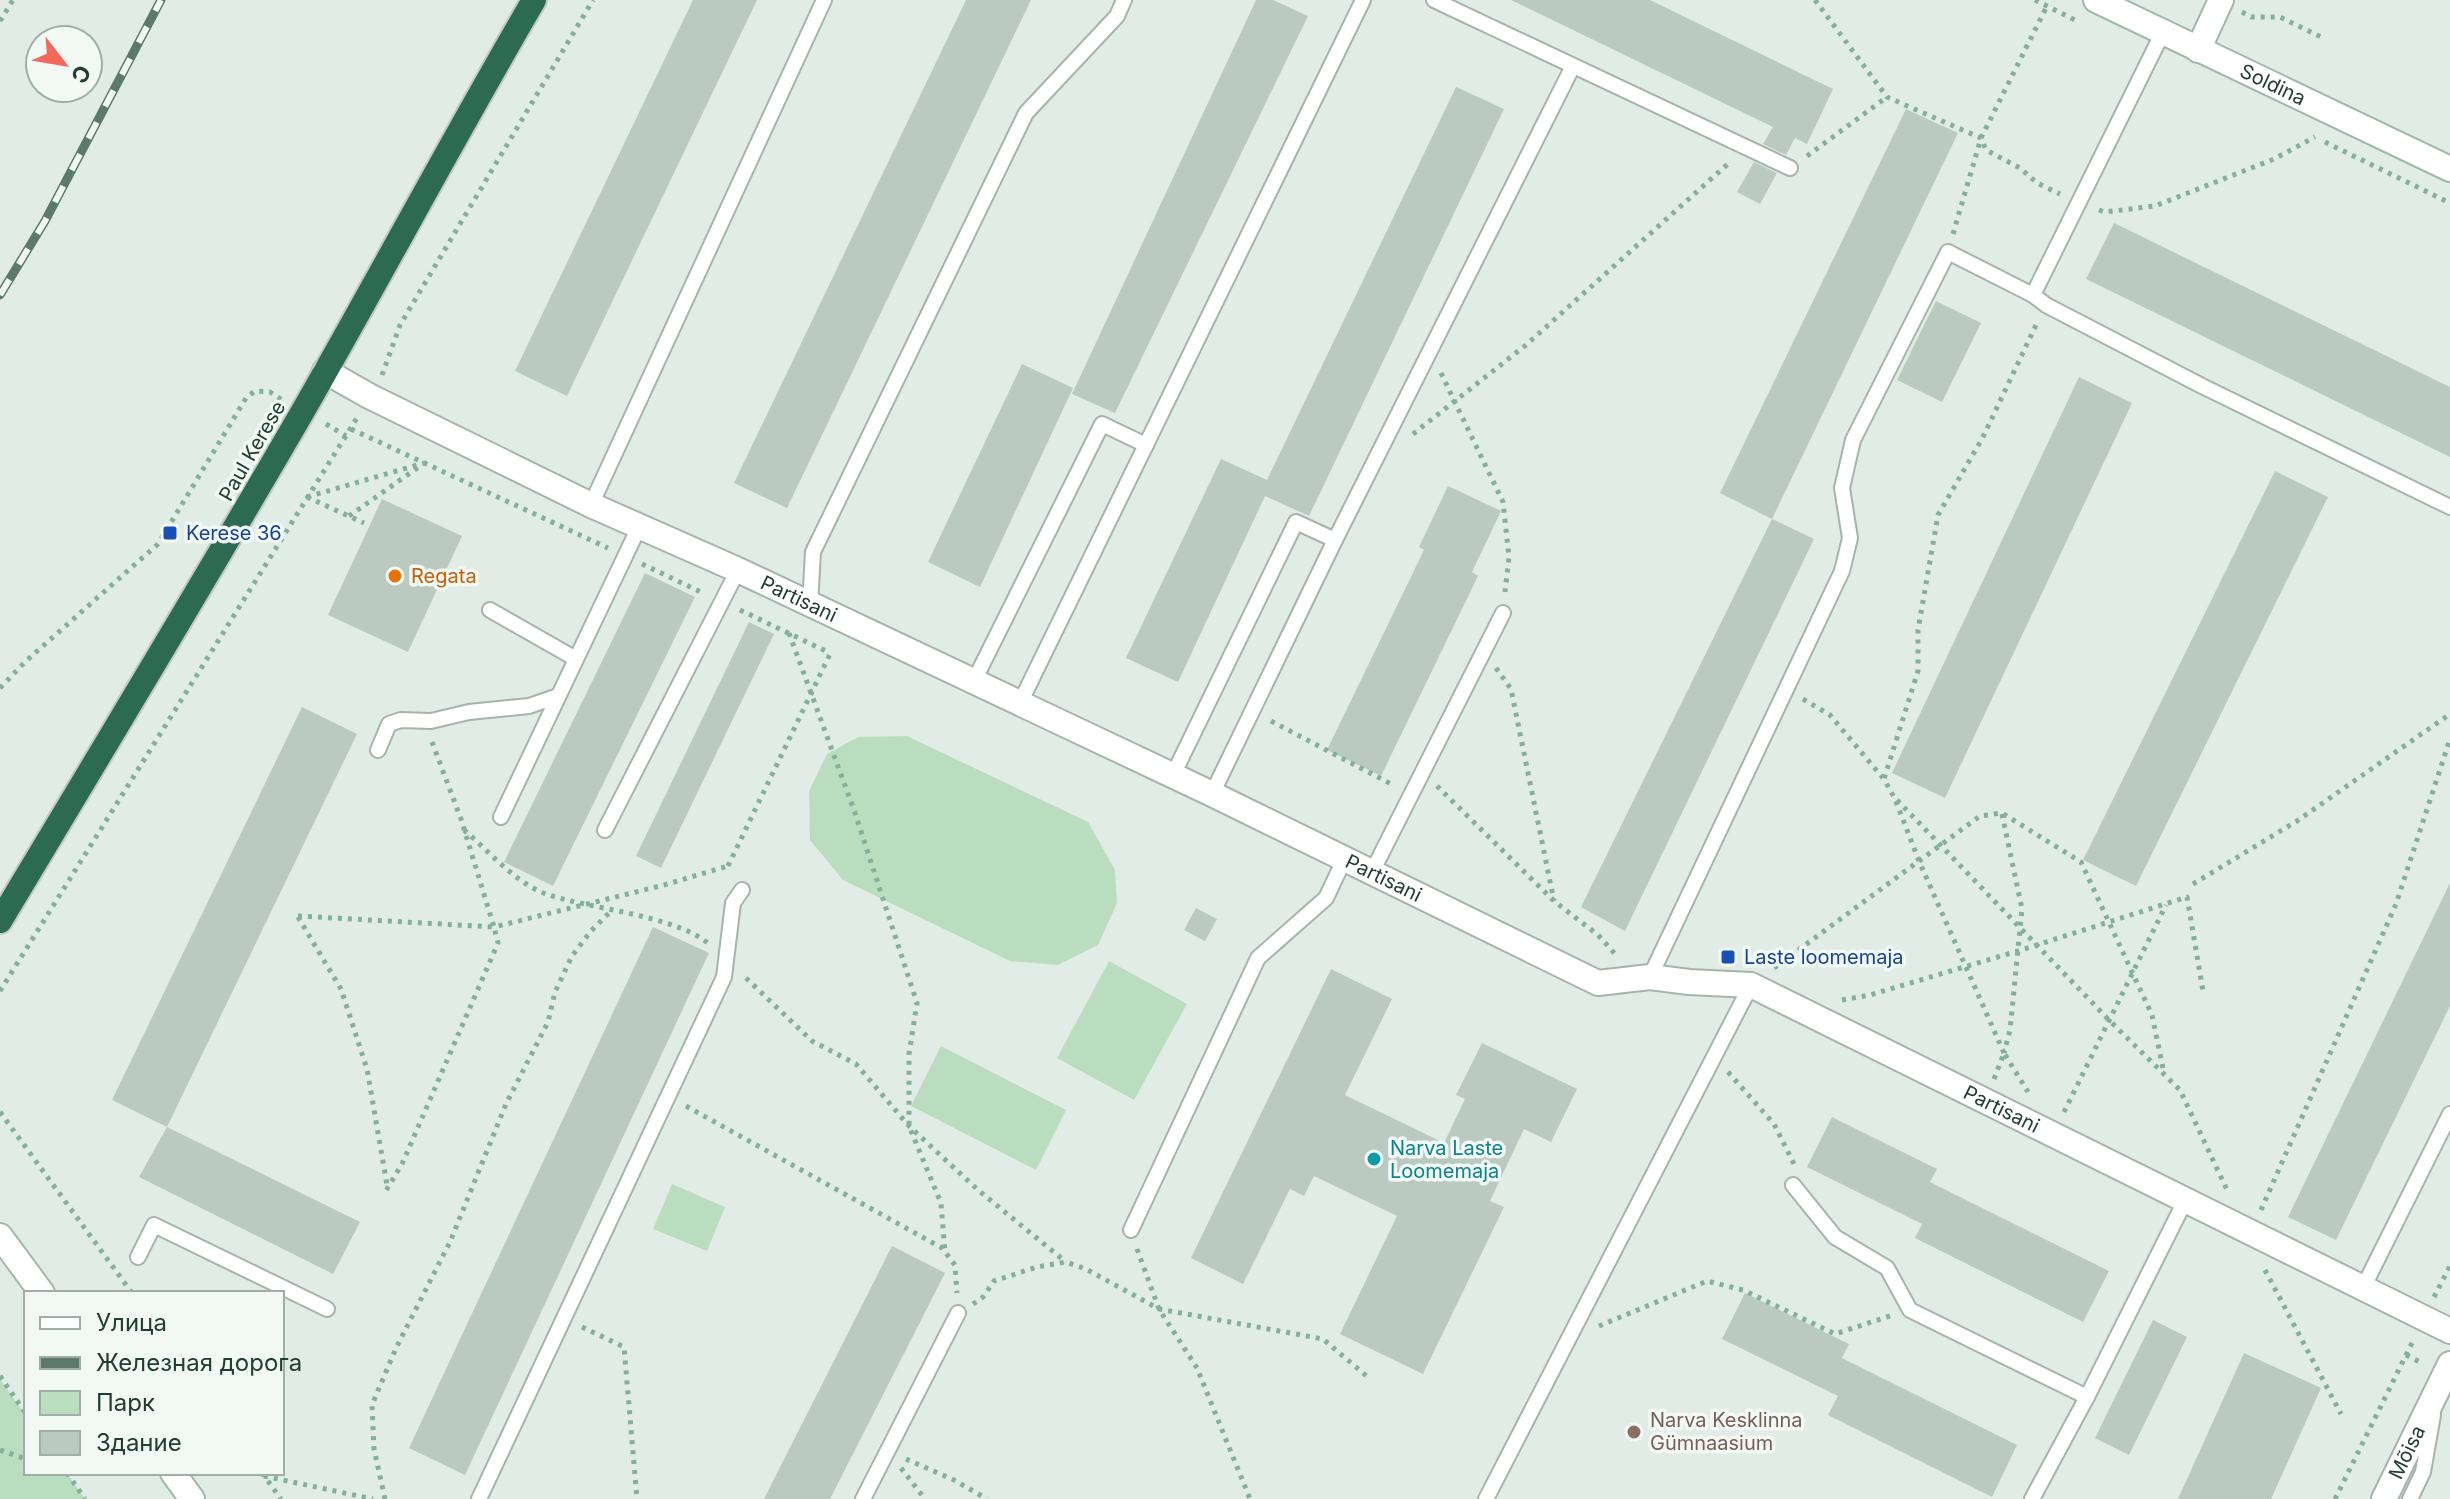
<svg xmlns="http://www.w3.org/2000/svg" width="2450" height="1499" viewBox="0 0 2450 1499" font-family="Inter,sans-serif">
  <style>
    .park { fill: #bbddbf }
    .building { fill: #bacac1 }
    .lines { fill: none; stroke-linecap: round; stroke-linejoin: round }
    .lane-casing { stroke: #a5b4ac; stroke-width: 18 }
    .street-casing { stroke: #a5b4ac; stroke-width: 28 }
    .secondary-casing { stroke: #a0b8ac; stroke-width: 28 }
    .highway-casing { stroke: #c1c9c6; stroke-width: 28 }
    .path { stroke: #82b09a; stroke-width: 5; stroke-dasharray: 4 6; stroke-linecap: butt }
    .lane { stroke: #fff; stroke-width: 14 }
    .street { stroke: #fff; stroke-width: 24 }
    .secondary { stroke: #fff; stroke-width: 24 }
    .highway { stroke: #2d6a54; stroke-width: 24 }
    .rail-casing { stroke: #5c796d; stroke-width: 9 }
    .rail { stroke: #f2f9f5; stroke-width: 6; stroke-dasharray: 18; stroke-linecap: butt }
    .transit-dot { fill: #1a4fb4; stroke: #f2f9f5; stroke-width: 3 }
    .food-dot { fill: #e8710a; stroke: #f2f9f5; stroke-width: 3 }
    .culture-dot { fill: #0f9aa8; stroke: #f2f9f5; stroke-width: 3 }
    .education-dot { fill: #8d6e63; stroke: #f2f9f5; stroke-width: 3 }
    .labels { text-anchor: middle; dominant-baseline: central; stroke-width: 7; stroke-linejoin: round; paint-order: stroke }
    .street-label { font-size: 20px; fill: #223d32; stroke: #f2f9f5 }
    .transit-label { font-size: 20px; fill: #164399; stroke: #f2f9f5; text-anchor: start }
    .food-label { font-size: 20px; fill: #c56008; stroke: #f2f9f5; text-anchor: start }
    .culture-label { font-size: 20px; fill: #0d838f; stroke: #f2f9f5; text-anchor: start }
    .education-label { font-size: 20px; fill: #785e54; stroke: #f2f9f5; text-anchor: start }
  </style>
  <rect width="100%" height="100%" fill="#e2ece6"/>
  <!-- park -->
  <g class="park">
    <polygon points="907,736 1088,822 1115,870 1117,903 1098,945 1058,965 1010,961 843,880 810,840 809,791 827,754 858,737"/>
    <polygon points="1109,961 1187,1004 1134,1100 1057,1058"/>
    <polygon points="941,1046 1066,1110 1036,1170 911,1106"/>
    <polygon points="672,1184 725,1207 707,1251 653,1229"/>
    <polygon points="0,1379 26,1416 26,1473 67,1473 85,1499 0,1499"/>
  </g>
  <!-- building -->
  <g class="building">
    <polygon points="693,0 757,0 567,396 515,371"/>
    <polygon points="966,0 1031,0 787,508 734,483"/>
    <polygon points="1256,0 1273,0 1308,16 1115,413 1072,394"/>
    <polygon points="1511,0 1650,0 1833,89 1807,144 1795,138 1786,155 1763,144 1773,127"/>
    <polygon points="1456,87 1504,109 1309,516 1265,496 1178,682 1126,658 1221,459 1267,480"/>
    <polygon points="1906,109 1958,133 1772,519 1720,493"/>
    <polygon points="1754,162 1777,173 1760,204 1737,192"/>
    <polygon points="2114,223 2450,387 2450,457 2086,279"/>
    <polygon points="1936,301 1981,323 1942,402 1897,380"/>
    <polygon points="1022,364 1073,388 980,587 928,562"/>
    <polygon points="2079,377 2132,403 1945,798 1892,773"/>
    <polygon points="2275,471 2328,497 2136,886 2083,860"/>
    <polygon points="1448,486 1501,511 1472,572 1478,576 1381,776 1327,750 1424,550 1419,547"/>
    <polygon points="382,499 462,536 408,652 328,615"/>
    <polygon points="1772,519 1814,539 1625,931 1581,907"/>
    <polygon points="645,573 695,597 553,886 504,862"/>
    <polygon points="749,622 774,634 661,868 636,856"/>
    <polygon points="302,707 357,734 167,1127 112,1100"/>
    <polygon points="2450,883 2450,1006 2336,1240 2288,1217"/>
    <polygon points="1196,908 1217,919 1205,941 1184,930"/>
    <polygon points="653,927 709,953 465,1475 409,1448"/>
    <polygon points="1331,969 1392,999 1345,1095 1444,1143 1465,1099 1456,1095 1482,1043 1577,1089 1551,1142 1524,1129 1490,1201 1504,1207 1423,1374 1340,1334 1397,1216 1314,1176 1304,1196 1290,1189 1243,1284 1191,1258"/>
    <polygon points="1832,1117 1937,1169 1930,1182 2109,1271 2083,1322 1915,1238 1922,1224 1807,1167"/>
    <polygon points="167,1127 360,1222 333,1274 139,1177"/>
    <polygon points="892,1246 945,1273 830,1499 764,1499"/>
    <polygon points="1745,1293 1849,1344 1842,1358 2017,1445 1992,1497 1828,1415 1838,1396 1722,1339"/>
    <polygon points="2153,1320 2187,1337 2129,1455 2095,1438"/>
    <polygon points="2244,1353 2321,1388 2271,1499 2178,1499"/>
  </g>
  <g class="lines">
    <defs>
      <g id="lane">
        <polyline points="1434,0 1790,168"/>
        <polyline points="2162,34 2033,295 2046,305 2202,386 2450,507"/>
        <polyline points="591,505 824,0"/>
        <polyline points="810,605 813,552 1026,113 1117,16 1124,0"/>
        <polyline points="490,610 576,659"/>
        <polyline points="974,681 1102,424 1146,445"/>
        <polyline points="1020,703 1363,0"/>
        <polyline points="378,750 389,724 401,720 431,721 469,712 529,706 558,696"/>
        <polyline points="1173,775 1296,522 1335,540"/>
        <polyline points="1212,794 1335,540 1573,66"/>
        <polyline points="501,817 639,527"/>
        <polyline points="605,830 738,570"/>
        <polyline points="1372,872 1503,613"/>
        <polyline points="1650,977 1842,571 1850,538 1842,488 1853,440 1948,252 2033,295"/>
        <polyline points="1793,1185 1835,1237 1887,1268 1910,1310 2087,1397"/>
        <polyline points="1131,1230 1258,958 1326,898 1344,860"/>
        <polyline points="138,1257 154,1225 327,1309"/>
        <polyline points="2363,1288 2450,1114"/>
        <polyline points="479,1499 724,977 733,903 742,890"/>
        <polyline points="863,1499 958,1313"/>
        <polyline points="1486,1499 1751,985"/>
        <polyline points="2032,1499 2087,1397 2186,1199"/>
        <polyline points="2410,1499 2423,1472 2433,1415"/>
      </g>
      <g id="street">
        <polyline points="2198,50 2221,0"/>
        <path id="s1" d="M325,371L369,396L591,505L738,570L1212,794L1598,983L1650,977L1689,982L1751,985L2450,1331"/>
        <path id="s2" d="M2384,1499L2450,1364"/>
      </g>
      <g id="secondary">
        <path id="s3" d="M2096,0L2450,169"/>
        <polyline points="0,1236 42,1293"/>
        <polyline points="173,1473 192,1499"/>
      </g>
      <path id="highway" d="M0,921C102,751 204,582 303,411C381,275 455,135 534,0"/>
    </defs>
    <!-- lane casing -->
    <use href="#lane" class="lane-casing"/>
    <!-- street casing -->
    <use href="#street" class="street-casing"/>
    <!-- secondary casing -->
    <use href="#secondary" class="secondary-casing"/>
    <!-- highway casing -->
    <use href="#highway" class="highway-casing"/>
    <!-- path -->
    <g class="path">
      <polyline points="1815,0 1887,97 1981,138 1986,150 2020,168 2037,183 2060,194"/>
      <polyline points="2035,0 2079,22"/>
      <polyline points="2242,12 2251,17 2280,17 2323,38"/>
      <polyline points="0,21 13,0"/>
      <polyline points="2325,142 2450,203"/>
      <polyline points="1807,156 1887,97"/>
      <polyline points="2099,210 2105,212 2155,206 2274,159 2315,137"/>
      <polyline points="1953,234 1981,138 2047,6"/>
      <polyline points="1441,373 1503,502 1509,557 1505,592"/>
      <polyline points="382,375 400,325 593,0"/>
      <polyline points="326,424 346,436"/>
      <polyline points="351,429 608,548"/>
      <polyline points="1413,434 1526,345 1730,162"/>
      <polyline points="307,497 424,463"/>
      <polyline points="307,497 364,523"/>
      <polyline points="349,516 420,466"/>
      <polyline points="642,564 705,594"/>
      <polyline points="740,610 830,653"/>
      <polyline points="789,633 854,810 917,1003 909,1054 909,1126 941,1203 945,1252"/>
      <polyline points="1496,668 1511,689 1554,901"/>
      <polyline points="0,688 26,661 158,544 246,398 255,391 270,392 282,400"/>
      <polyline points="1803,699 1830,715 1883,778"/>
      <polyline points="1271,721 1393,785"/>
      <polyline points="432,742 461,819 494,927 664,885 728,866"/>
      <polyline points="1437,786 1554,901 1598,935 1616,955"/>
      <polyline points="1897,800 2109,1020 2180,1090 2228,1192"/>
      <polyline points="2002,814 2022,909 2010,1030 2004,1053"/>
      <path d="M464,830C489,851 514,882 546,894C589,909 675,915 709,944"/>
      <polyline points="728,866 831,652"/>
      <polyline points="2193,884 2297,821 2450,714"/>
      <polyline points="298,916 494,927 498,943 402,1164 384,1194"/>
      <polyline points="298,917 341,989 367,1069 387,1185"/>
      <polyline points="1774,968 1980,816 2002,813 2081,862 2152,1015 2164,1073"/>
      <polyline points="746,978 812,1041 856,1064 909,1126 978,1190 1066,1262"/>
      <polyline points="0,991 357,418"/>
      <polyline points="1842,1000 1870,995 2018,951 2187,897 2203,991"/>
      <polyline points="2004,1053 1919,861 1895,799 1884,779 1918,671 1918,630 1938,515 1983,437 2037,323"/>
      <polyline points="1728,1072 1774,1124 1794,1164"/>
      <polyline points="1994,1079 2004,1053 2028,1092"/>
      <polyline points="686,1106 942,1248 955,1265 957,1293"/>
      <polyline points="0,1112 132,1293"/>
      <polyline points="2064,1112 2166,905"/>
      <polyline points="2261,1210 2396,904 2450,739"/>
      <polyline points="1137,1249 1159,1309 1197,1368 1250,1499"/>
      <polyline points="2265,1270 2341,1414"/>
      <polyline points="2434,1297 2450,1266"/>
      <polyline points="973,1304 983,1297 994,1281 1037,1267 1066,1262 1086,1269 1159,1309 1323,1339 1370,1379"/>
      <polyline points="1599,1326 1707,1281 1743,1290 1835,1334 1890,1316"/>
      <polyline points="582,1327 624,1347 637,1499"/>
      <polyline points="2406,1355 2424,1364"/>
      <polyline points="0,1376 26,1414"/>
      <polyline points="0,1450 26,1459"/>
      <polyline points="906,1459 954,1480 987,1499"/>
      <polyline points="901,1468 925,1499"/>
      <polyline points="67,1473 85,1499"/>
      <polyline points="262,1473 281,1499"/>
      <polyline points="264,1476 373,1499"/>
      <polyline points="385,1499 374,1449 372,1405 396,1348 450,1242 506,1104 548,1022 555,992 572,956 591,931 611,911"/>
      <polyline points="2335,1499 2414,1339"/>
    </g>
    <!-- lane -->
    <use href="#lane" class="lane"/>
    <!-- street -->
    <use href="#street" class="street"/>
    <!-- secondary -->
    <use href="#secondary" class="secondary"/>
    <!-- highway -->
    <use href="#highway" class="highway"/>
    <defs>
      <polyline id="rail" points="0,295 45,221 161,0"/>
    </defs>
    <!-- rail casing -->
    <use href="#rail" class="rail-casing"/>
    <!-- rail -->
    <use href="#rail" class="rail"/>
  </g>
  <!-- markers -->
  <g class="transit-dot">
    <rect x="162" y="525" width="16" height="16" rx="4"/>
    <rect x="1720" y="949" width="16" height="16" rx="4"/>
  </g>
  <circle class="food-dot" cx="395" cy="576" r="8"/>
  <circle class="culture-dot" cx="1374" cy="1159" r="8"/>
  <circle class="education-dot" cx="1634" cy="1432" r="8"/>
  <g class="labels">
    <!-- street labels -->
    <g class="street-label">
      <text stroke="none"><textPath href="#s3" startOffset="196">Soldina</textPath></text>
      <text transform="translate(252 451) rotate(-60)">Paul Kerese</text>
      <text stroke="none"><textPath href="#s1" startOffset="526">Partisani</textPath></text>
      <text stroke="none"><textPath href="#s1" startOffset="1174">Partisani</textPath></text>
      <text stroke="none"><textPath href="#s1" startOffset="1846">Partisani</textPath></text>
      <text stroke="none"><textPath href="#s2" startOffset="52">Mõisa</textPath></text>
    </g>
    <!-- transit labels -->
    <g class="transit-label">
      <text x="186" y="533">Kerese 36</text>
      <text x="1744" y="957">Laste loomemaja</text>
    </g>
    <!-- food labels -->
    <g class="food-label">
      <text x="411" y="576">Regata</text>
    </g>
    <!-- culture labels -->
    <g class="culture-label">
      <text x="1390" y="1148">Narva Laste<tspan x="1390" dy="23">Loomemaja</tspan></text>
    </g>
    <!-- education labels -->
    <g class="education-label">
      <text x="1650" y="1420">Narva Kesklinna<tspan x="1650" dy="23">Gümnaasium</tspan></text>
    </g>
  </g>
  <!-- legend -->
  <rect x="24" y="1291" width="260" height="184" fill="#f2f9f5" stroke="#9faea7" stroke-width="2"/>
  <rect x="40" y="1317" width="40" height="12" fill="#ffffff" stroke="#9faea7" stroke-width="2"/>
  <text x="96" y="1331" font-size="24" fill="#223d32">Улица</text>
  <rect x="40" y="1357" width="40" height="12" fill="#5c796d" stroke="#9faea7" stroke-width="2"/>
  <text x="96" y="1371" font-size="24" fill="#223d32">Железная дорога</text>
  <rect x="40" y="1391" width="40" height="24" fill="#bbddbf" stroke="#9faea7" stroke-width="2"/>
  <text x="96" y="1411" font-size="24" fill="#223d32">Парк</text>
  <rect x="40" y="1431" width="40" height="24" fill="#bacac1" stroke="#9faea7" stroke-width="2"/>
  <text x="96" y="1451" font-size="24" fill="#223d32">Здание</text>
  <!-- north arrow -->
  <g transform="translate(64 64) rotate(121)"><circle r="38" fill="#f2f9f5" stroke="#9faea7" stroke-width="2"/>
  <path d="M0-6L14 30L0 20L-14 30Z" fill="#f2685a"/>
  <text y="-12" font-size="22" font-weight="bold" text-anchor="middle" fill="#223d32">С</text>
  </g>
</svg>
